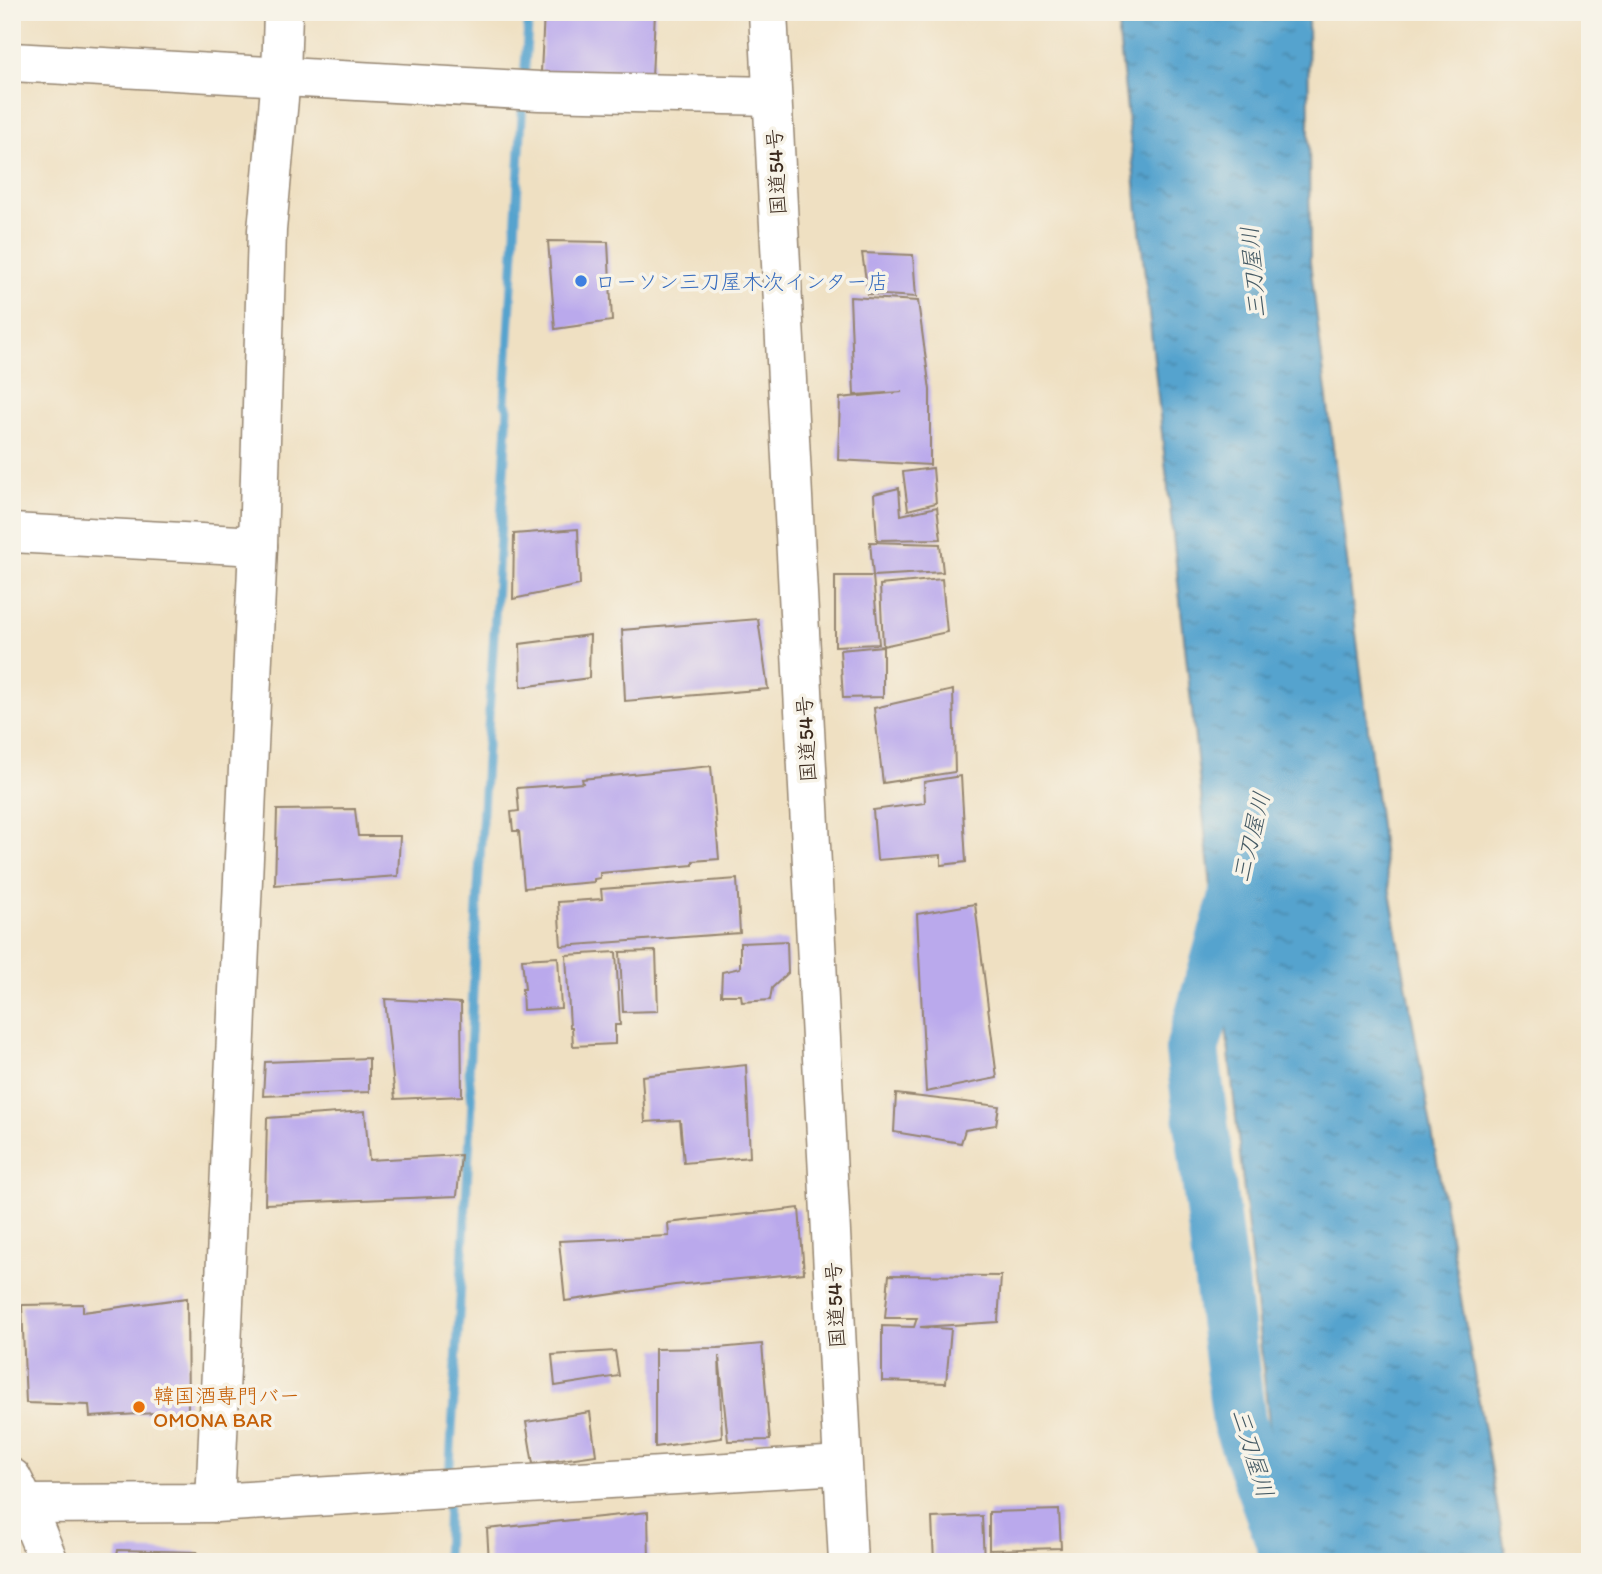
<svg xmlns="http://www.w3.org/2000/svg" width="1602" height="1574" viewBox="0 0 1602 1574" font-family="Itim,'Klee One',sans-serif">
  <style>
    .water { fill: url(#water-ripples); stroke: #486676; stroke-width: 2 }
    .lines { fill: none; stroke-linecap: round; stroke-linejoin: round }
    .stream { stroke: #55a3ce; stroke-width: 9 }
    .river { stroke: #55a3ce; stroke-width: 54 }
    .building { fill: #baa9ec }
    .minor-casing { stroke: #958570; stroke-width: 41 }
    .highway-casing { stroke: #958570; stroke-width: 41 }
    .minor { stroke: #fff; stroke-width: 38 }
    .highway { stroke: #fff; stroke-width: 38 }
    .shop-dot { fill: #3f7fe0; stroke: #f7f3e8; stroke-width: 2.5 }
    .food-dot { fill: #e8710a; stroke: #f7f3e8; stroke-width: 2.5 }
    .labels { text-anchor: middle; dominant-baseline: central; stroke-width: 7; stroke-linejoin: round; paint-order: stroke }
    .street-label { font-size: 21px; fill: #3b2a1e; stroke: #f7f3e8 }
    .shop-label { font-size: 21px; fill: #366cbe; stroke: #f7f3e8; text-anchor: start }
    .food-label { font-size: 21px; fill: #c56008; stroke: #f7f3e8; text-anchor: start }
    .water-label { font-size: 23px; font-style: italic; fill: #455a64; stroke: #f7f3e8 }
  </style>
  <defs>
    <pattern id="water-ripples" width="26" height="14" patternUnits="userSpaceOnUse" patternTransform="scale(1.75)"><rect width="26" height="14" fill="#55a3ce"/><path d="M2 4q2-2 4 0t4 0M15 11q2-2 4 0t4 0" fill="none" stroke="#4885a7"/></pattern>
  </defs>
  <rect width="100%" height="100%" fill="#f7f3e8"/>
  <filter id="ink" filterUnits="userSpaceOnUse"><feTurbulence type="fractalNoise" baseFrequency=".0143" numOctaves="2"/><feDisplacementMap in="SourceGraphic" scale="14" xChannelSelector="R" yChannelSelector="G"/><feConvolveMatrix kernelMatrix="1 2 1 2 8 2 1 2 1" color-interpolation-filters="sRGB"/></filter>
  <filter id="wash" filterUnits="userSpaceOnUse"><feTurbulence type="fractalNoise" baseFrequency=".00686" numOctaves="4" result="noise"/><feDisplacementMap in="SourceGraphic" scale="28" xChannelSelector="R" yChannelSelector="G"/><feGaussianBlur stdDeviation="1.57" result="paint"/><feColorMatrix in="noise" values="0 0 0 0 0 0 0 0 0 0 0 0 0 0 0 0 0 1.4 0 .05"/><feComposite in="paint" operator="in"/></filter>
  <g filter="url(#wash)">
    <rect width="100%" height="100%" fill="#efe0c2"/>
    <!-- water -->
    <polygon class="water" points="1121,12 1308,12 1310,262 1384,858 1507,1562 1284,1562 1119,36"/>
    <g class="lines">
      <!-- stream -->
      <g class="stream">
        <polyline points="524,80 529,12"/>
        <polyline points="449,1480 472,1103 469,1073 478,890 508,408 505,403 523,98"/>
        <polyline points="446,1562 448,1498"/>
      </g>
      <!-- river -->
      <polyline class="river" points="1240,883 1192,1050 1239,1422 1290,1562"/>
    </g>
    <g id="blocks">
      <!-- building -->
      <g class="building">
        <polygon points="544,12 655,12 652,78 541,72"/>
        <polygon points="548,241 608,242 612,321 555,329"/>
        <polygon points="862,253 913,255 916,297 868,294"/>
        <polygon points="850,297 918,301 930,390 930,465 838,460 840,398 902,392 854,395"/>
        <polygon points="933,468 936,503 908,510 903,472"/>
        <polygon points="899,488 901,515 937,507 941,539 877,540 874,494"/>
        <polygon points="578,529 580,585 513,599 514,534"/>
        <polygon points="870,542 940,544 943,572 873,576 879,644 835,646 835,576 873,576"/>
        <polygon points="942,579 947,632 883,646 880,585"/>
        <polygon points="758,619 768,689 625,701 622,630"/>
        <polygon points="590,635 589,678 521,687 520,644"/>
        <polygon points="883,646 883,697 843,698 840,650"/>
        <polygon points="953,690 955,772 883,783 874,708"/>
        <polygon points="711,766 719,859 693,861 693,865 600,873 600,878 594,879 594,882 524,888 519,831 513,831 511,812 519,811 517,788 583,783 582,779"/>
        <polygon points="961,776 966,862 941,865 941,855 877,860 873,810 925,803 924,782"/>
        <polygon points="355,809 358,836 400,836 398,876 275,885 277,810"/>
        <polygon points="737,879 740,933 561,946 558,902 602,899 601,889"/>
        <polygon points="975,904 997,1078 926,1092 917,914"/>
        <polygon points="787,941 788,973 772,988 770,1000 742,1002 741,995 721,995 722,972 740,968 740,943"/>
        <polygon points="656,951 658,1011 623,1012 620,952"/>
        <polygon points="616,952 620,1025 615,1025 615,1044 573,1046 572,1027 570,1027 566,955"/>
        <polygon points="558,957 561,1008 523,1010 522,989 525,989 522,959"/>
        <polygon points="385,999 461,1003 462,1096 395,1099"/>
        <polygon points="369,1058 369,1092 263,1096 265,1062"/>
        <polygon points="746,1065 750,1157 684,1163 680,1120 645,1122 642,1076"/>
        <polygon points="896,1094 999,1106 996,1125 965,1130 961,1143 894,1132"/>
        <polygon points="365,1111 369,1160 461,1155 457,1196 265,1204 267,1118"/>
        <polygon points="799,1208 804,1273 675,1285 565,1301 559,1241 669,1236 668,1223"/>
        <polygon points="889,1275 1001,1276 998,1322 920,1327 951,1329 946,1383 882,1381 882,1326 914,1327 917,1318 885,1318"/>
        <polygon points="187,1298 188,1411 90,1417 89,1405 26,1403 22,1305 83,1304 83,1312"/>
        <polygon points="762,1344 770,1440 728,1441 719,1356 722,1438 655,1447 655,1349 718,1348"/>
        <polygon points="615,1351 619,1376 555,1386 552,1355"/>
        <polygon points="590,1412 596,1455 533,1464 526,1422"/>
        <polygon points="1059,1510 1061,1548 989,1550 989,1512"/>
        <polygon points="648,1512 649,1562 489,1562 487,1529"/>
        <polygon points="982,1516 984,1562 934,1562 932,1518"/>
        <polygon points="118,1550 197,1552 195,1562 116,1562"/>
      </g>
    </g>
  </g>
  <g filter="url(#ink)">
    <use href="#blocks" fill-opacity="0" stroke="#958570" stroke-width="2"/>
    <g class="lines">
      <defs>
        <g id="minor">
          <polyline points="12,62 539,91 772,96"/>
          <polyline points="12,533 258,546"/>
          <polyline points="12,1478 25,1504 49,1562"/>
          <polyline points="215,1503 258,546 267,230 281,77 283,12"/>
          <polyline points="25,1504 215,1503 842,1465"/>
        </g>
        <polyline id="highway" points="768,12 848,1562"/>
      </defs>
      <!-- minor casing -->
      <use href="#minor" class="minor-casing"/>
      <!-- highway casing -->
      <use href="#highway" class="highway-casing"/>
      <!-- minor -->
      <use href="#minor" class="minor"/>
      <!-- highway -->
      <use href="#highway" class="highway"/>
    </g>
  </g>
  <!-- markers -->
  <circle class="shop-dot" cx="581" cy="281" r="7"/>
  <circle class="food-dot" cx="139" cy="1407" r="7"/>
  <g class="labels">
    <!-- street labels -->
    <g class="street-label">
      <text transform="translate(776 172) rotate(-93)">国道54号</text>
      <text transform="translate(806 739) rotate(-93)">国道54号</text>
      <text transform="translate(835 1305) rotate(-93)">国道54号</text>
    </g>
    <!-- shop labels -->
    <g class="shop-label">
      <text x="595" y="281">ローソン三刀屋木次インター店</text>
    </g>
    <!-- food labels -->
    <g class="food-label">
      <text x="153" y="1395">韓国酒専門バー<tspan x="153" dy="24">OMONA BAR</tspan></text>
    </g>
    <!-- water labels -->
    <g class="water-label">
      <text transform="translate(1253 272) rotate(-95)">三刀屋川</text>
      <text transform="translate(1251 837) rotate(-76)">三刀屋川</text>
      <text transform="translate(1253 1453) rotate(73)">三刀屋川</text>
    </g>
  </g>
  <!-- margin -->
  <rect width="1602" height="1574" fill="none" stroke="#f7f3e8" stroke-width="42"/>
</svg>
